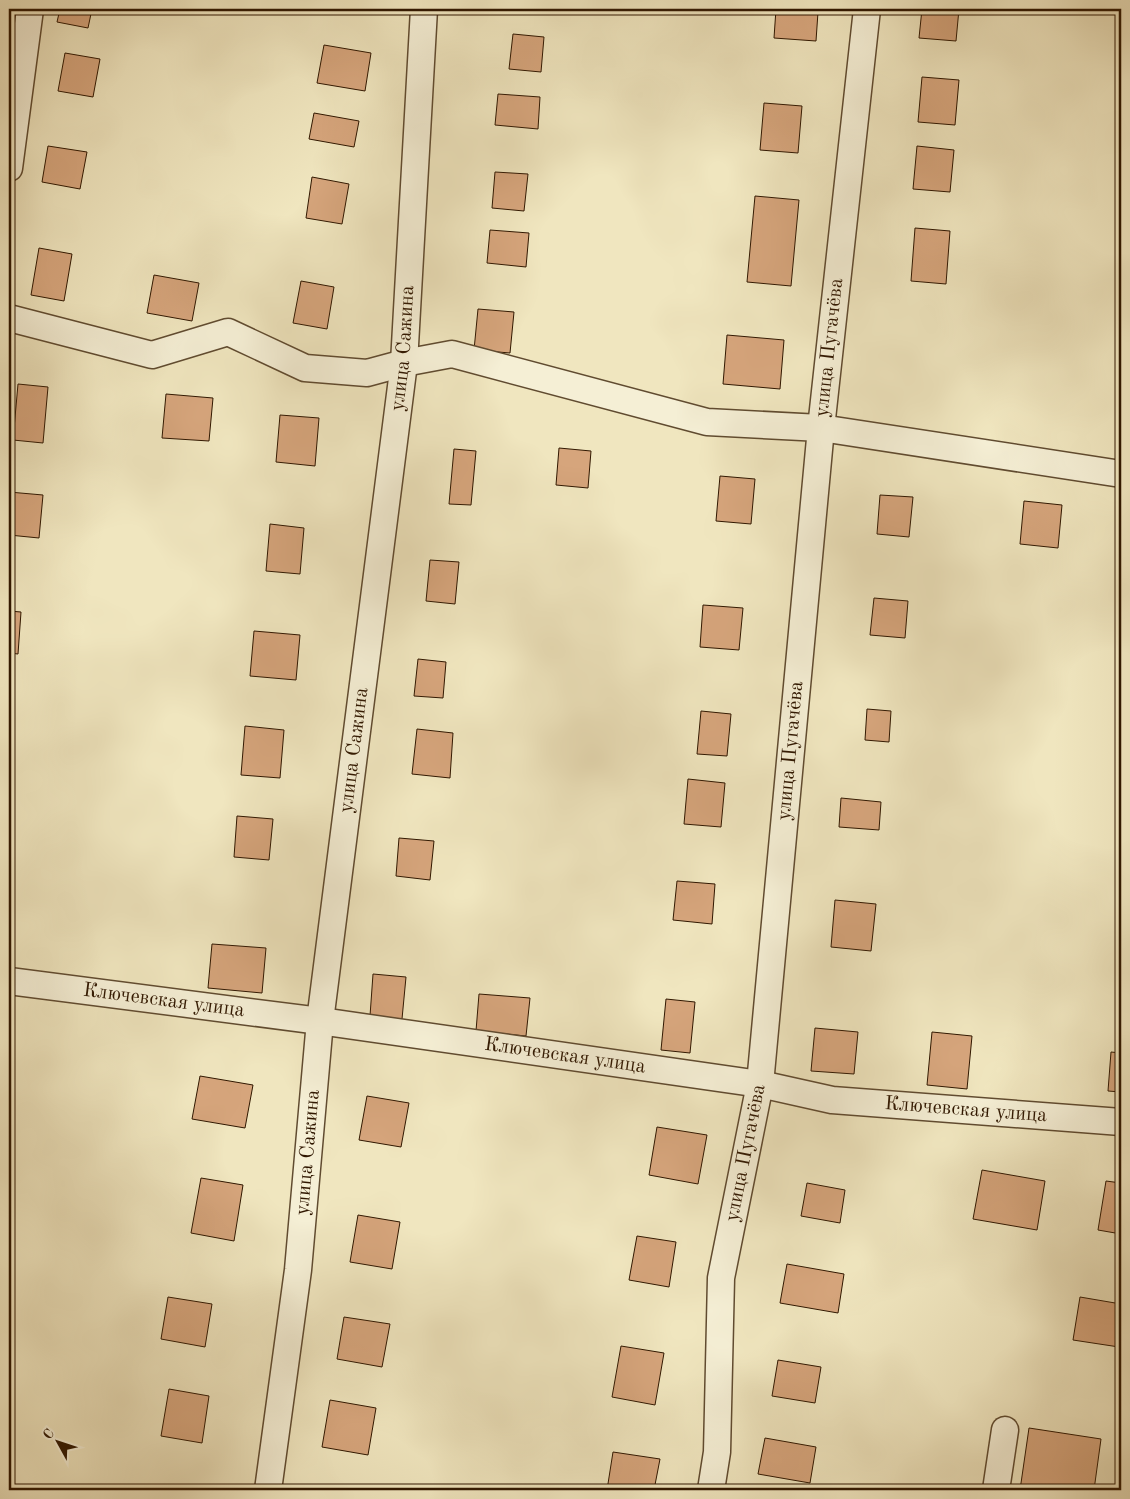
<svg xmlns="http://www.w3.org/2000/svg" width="1130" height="1499" viewBox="0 0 1130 1499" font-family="'Old Standard TT',serif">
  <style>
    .building { fill: #d6a57c; stroke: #301700 }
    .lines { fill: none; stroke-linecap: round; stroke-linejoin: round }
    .minor-casing { stroke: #604b30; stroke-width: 29 }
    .minor { stroke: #f5efd5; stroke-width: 26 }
    .labels { text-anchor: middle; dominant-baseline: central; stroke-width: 4; stroke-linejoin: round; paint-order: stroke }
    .street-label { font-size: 20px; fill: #301700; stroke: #f5efd5 }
  </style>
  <rect width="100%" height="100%" fill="#f0e6bf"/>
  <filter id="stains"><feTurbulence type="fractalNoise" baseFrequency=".004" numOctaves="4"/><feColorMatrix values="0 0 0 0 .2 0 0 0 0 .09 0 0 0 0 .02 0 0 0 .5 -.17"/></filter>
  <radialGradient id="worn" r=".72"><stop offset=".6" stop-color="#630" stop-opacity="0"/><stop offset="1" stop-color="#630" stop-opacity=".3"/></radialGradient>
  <!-- building -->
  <g class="building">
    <polygon points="60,9 92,9 88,28 57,22"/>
    <polygon points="525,9 554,9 554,11"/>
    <polygon points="776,9 818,12 816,41 774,38"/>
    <polygon points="922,9 959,9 956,41 919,38"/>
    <polygon points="513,34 544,37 541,72 509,69"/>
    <polygon points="324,45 371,53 365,91 317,83"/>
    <polygon points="65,53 100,59 93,97 58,91"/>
    <polygon points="922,77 959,80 955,125 918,122"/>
    <polygon points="498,94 540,97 538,129 495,125"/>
    <polygon points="764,103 802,106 798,153 760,150"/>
    <polygon points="314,113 359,121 354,147 309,139"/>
    <polygon points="48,146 87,152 80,189 42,182"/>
    <polygon points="917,146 954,150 950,192 913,189"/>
    <polygon points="495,172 528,174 524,211 492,208"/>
    <polygon points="312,177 349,184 342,224 306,218"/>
    <polygon points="755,196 799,200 791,286 747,282"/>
    <polygon points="915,228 950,231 946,284 911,281"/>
    <polygon points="490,230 529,233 526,267 487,263"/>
    <polygon points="39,248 72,254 64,301 31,295"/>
    <polygon points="154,275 199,283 192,321 147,313"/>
    <polygon points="301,281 334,287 327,329 293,323"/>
    <polygon points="478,309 514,312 510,353 474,350"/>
    <polygon points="727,335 784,340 780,389 723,384"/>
    <polygon points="18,384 48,387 43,443 13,440"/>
    <polygon points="166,394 213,398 209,441 162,438"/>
    <polygon points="280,415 319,418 315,466 276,462"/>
    <polygon points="559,448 591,451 588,488 556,485"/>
    <polygon points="454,449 476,451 471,505 449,504"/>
    <polygon points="720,476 755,479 751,524 716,521"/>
    <polygon points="9,492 43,495 39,538 9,535"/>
    <polygon points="880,495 913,497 909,537 877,534"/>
    <polygon points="1024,501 1062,505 1058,548 1020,544"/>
    <polygon points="270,524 304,528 300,574 266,571"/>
    <polygon points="430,560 459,562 455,604 426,601"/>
    <polygon points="874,598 908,601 905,638 870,635"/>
    <polygon points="703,605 743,608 739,650 700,647"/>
    <polygon points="9,611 21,612 18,654 9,653"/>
    <polygon points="254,631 300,635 296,680 250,676"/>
    <polygon points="418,659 446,662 443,698 414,696"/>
    <polygon points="9,707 13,708 10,743 9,743"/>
    <polygon points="867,709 891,711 889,742 865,740"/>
    <polygon points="701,711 731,714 727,756 697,754"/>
    <polygon points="245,726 284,730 280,778 241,775"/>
    <polygon points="417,729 453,733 450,778 412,774"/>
    <polygon points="688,779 725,783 721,827 684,824"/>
    <polygon points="841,798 881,802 879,830 839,827"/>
    <polygon points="237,816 273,819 269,860 234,857"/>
    <polygon points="399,838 434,841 430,880 396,876"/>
    <polygon points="677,881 715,884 712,924 673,920"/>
    <polygon points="835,900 876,904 871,951 831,947"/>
    <polygon points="1120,930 1121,930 1121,979 1116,979"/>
    <polygon points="212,944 266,948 262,993 208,988"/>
    <polygon points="373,974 406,977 402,1019 370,1016"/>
    <polygon points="479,994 530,998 526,1036 476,1031"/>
    <polygon points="666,999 695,1002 690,1053 661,1050"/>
    <polygon points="815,1028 858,1032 854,1074 811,1071"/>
    <polygon points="932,1032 972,1036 967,1089 927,1085"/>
    <polygon points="1111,1052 1121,1053 1121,1092 1108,1091"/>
    <polygon points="200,1076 253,1085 245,1128 192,1119"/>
    <polygon points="367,1096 409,1103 401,1147 359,1140"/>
    <polygon points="657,1127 707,1135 698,1184 649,1175"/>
    <polygon points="982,1170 1045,1181 1037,1230 973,1219"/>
    <polygon points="201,1178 243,1185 234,1241 191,1233"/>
    <polygon points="1106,1181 1121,1183 1121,1234 1098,1230"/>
    <polygon points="807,1183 845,1190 840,1223 801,1216"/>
    <polygon points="358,1215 400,1222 392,1269 350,1262"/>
    <polygon points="637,1236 676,1242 669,1287 629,1280"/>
    <polygon points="787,1264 844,1274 838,1313 780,1303"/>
    <polygon points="168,1297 212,1304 205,1347 161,1339"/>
    <polygon points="1080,1297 1121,1304 1121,1332 1119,1347 1073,1340"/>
    <polygon points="344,1317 390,1324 382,1367 337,1359"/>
    <polygon points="621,1346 664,1353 655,1405 612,1397"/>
    <polygon points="778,1360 821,1367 815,1403 772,1396"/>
    <polygon points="169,1389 209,1396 202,1443 161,1436"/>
    <polygon points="330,1400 376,1408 368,1455 322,1447"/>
    <polygon points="1029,1428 1101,1439 1094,1490 1020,1490"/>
    <polygon points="765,1438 816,1447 810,1483 758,1474"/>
    <polygon points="613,1452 660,1459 654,1490 607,1490"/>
  </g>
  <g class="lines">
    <defs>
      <g id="minor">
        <polyline points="9,168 30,9"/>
        <polyline points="9,318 152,355 228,332 305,368 367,373 404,363 452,354 707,422 821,428 1121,474"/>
        <path id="s1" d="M9,981L320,1021L760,1084L832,1100L1121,1122"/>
        <path id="s2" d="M268,1490L298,1270L320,1021L404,363L424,9"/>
        <path id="s3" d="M711,1490L717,1452L721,1278L760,1084L821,428L867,9"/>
        <polyline points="996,1490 1005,1430"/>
      </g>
    </defs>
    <!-- minor casing -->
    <use href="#minor" class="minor-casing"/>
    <!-- minor -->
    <use href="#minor" class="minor"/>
  </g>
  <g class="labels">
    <!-- street labels -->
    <g class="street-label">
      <text stroke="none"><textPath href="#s3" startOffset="1150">улица Пугачёва</textPath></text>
      <text stroke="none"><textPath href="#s2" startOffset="1150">улица Сажина</textPath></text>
      <text stroke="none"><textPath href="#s2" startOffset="745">улица Сажина</textPath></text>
      <text stroke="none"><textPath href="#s3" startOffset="745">улица Пугачёва</textPath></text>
      <text stroke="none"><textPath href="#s1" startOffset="156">Ключевская улица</textPath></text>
      <text stroke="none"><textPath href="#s1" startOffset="561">Ключевская улица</textPath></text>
      <text stroke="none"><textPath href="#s1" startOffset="966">Ключевская улица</textPath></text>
      <text stroke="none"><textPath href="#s2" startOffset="340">улица Сажина</textPath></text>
      <text stroke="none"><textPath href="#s3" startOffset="340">улица Пугачёва</textPath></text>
    </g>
  </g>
  <!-- margin -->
  <rect width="1130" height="1499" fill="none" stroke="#f0e6bf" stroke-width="30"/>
  <rect x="10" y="10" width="1110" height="1479" fill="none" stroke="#301700" stroke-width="2.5"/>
  <rect x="15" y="15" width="1100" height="1469" fill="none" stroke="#301700"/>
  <!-- north arrow -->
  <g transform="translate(58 1442) rotate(310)" stroke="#f5efd5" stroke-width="4" paint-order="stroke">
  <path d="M0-4L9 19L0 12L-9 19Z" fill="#301700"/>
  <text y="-8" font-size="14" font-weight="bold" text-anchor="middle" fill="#301700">С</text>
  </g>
  <rect width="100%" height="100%" filter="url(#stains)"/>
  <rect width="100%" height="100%" fill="url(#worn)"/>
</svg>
